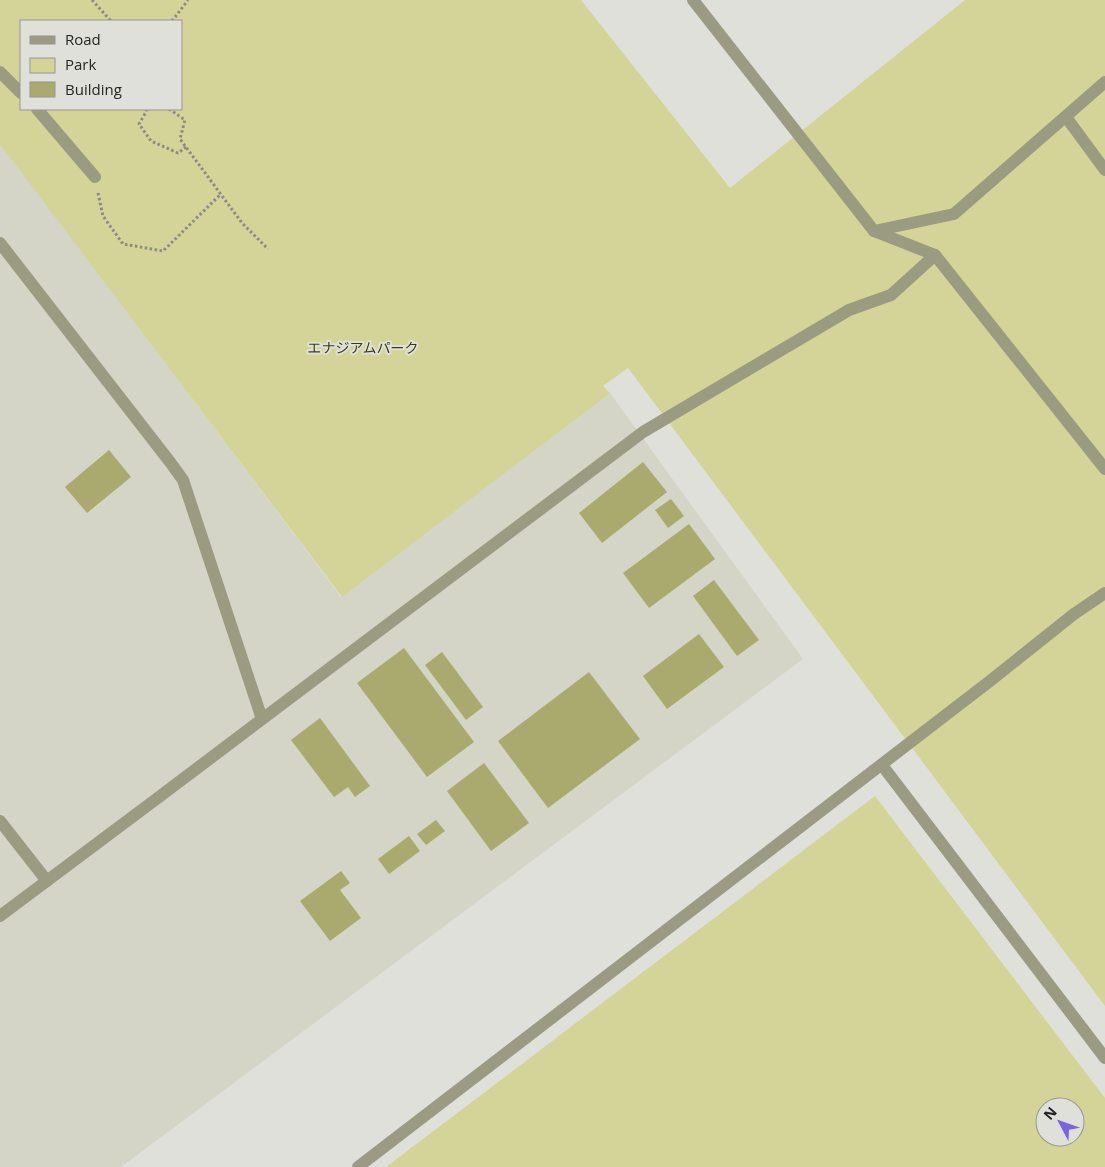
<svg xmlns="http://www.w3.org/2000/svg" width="1105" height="1167" viewBox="0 0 1105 1167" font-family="'Open Sans','Noto Sans JP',sans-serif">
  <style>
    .built { fill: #d4d4c7 }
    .green { fill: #d4d499; fill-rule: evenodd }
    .building { fill: #abaa6e }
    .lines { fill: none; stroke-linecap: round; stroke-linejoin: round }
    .path { stroke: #8a8a86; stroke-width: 3; stroke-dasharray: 2.5 2.5; stroke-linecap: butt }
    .service { stroke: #9b9b81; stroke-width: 12 }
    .tertiary { stroke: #9b9b81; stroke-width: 12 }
    .labels { text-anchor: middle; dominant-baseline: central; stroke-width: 4; stroke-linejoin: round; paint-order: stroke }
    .park-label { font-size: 14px; fill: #3d3c0a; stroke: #e0e0db }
  </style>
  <rect width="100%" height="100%" fill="#e0e0db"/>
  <!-- built -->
  <polygon class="built" points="0,142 341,597 612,391 610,393 803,659 121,1167 0,1167"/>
  <!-- green -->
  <g class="green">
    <path d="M0,0H581L730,188L965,0H1105V1006L628,368L603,386L610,393L342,597L0,144ZM21,21H181V109H21Z"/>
    <path d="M875,796L1105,1098V1167H386ZM1045,1107H1075V1137H1045Z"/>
  </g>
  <!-- building -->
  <g class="building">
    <polygon points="109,450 131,477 87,513 65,487"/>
    <polygon points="643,462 667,492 602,543 579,513"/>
    <polygon points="671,499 684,516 668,528 655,510"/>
    <polygon points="689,524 715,559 649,608 623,573"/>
    <polygon points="714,580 759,640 737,656 693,596"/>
    <polygon points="699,634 724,667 667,709 643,676"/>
    <polygon points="404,648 474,742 427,777 357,683"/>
    <polygon points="442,652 483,707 466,720 425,665"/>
    <polygon points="589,672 640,739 548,808 498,741"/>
    <polygon points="320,718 370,786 355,797 348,787 334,797 291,740"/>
    <polygon points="484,763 529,823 491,851 447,791"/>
    <polygon points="436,820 445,831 426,845 417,834"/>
    <polygon points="409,836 420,851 389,874 378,859"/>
    <polygon points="341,871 350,883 340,890 361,918 330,941 300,901"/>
  </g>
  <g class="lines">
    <!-- path -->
    <g class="path">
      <polyline points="92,0 111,21"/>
      <polyline points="172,21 188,0"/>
      <polyline points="147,109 146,112 139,124 151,141 178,153 186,147"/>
      <polyline points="169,109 185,120 180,139 242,223 268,249"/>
      <polyline points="98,193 103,216 123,244 163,251 221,194"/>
    </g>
    <!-- service -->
    <g class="service">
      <polyline points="0,72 21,93"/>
      <polyline points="37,109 95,177"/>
      <polyline points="874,231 935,255 1105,469"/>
      <polyline points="0,243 170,462 183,480 262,719"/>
      <polyline points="882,765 1105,1058"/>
      <polyline points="0,821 47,881"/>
      <polyline points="0,916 159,797 643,432 849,310 891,295 935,255"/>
      <polyline points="358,1167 990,681 1074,614 1105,593"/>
    </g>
    <!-- tertiary -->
    <g class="tertiary">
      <polyline points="693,0 874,231 954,214 1105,82"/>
      <polyline points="1066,117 1105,170"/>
    </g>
  </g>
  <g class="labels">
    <!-- park labels -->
    <g class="park-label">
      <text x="363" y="347">エナジアムパーク</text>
    </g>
  </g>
  <!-- legend -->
  <rect x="20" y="20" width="162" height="90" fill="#e0e0db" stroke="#959591"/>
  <rect x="30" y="36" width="25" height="8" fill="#9b9b81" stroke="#959591"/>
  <text x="65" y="45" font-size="15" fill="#242422">Road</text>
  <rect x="30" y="58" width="25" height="15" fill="#d4d499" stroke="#959591"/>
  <text x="65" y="70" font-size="15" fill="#242422">Park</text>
  <rect x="30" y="82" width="25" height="15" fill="#abaa6e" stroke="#959591"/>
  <text x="65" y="95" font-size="15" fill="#242422">Building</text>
  <!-- north arrow -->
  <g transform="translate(1060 1122) rotate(311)"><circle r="24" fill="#e0e0db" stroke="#959591"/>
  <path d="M0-4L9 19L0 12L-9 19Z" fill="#7a64df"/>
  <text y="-8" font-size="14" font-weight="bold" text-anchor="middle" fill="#242422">N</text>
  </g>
</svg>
